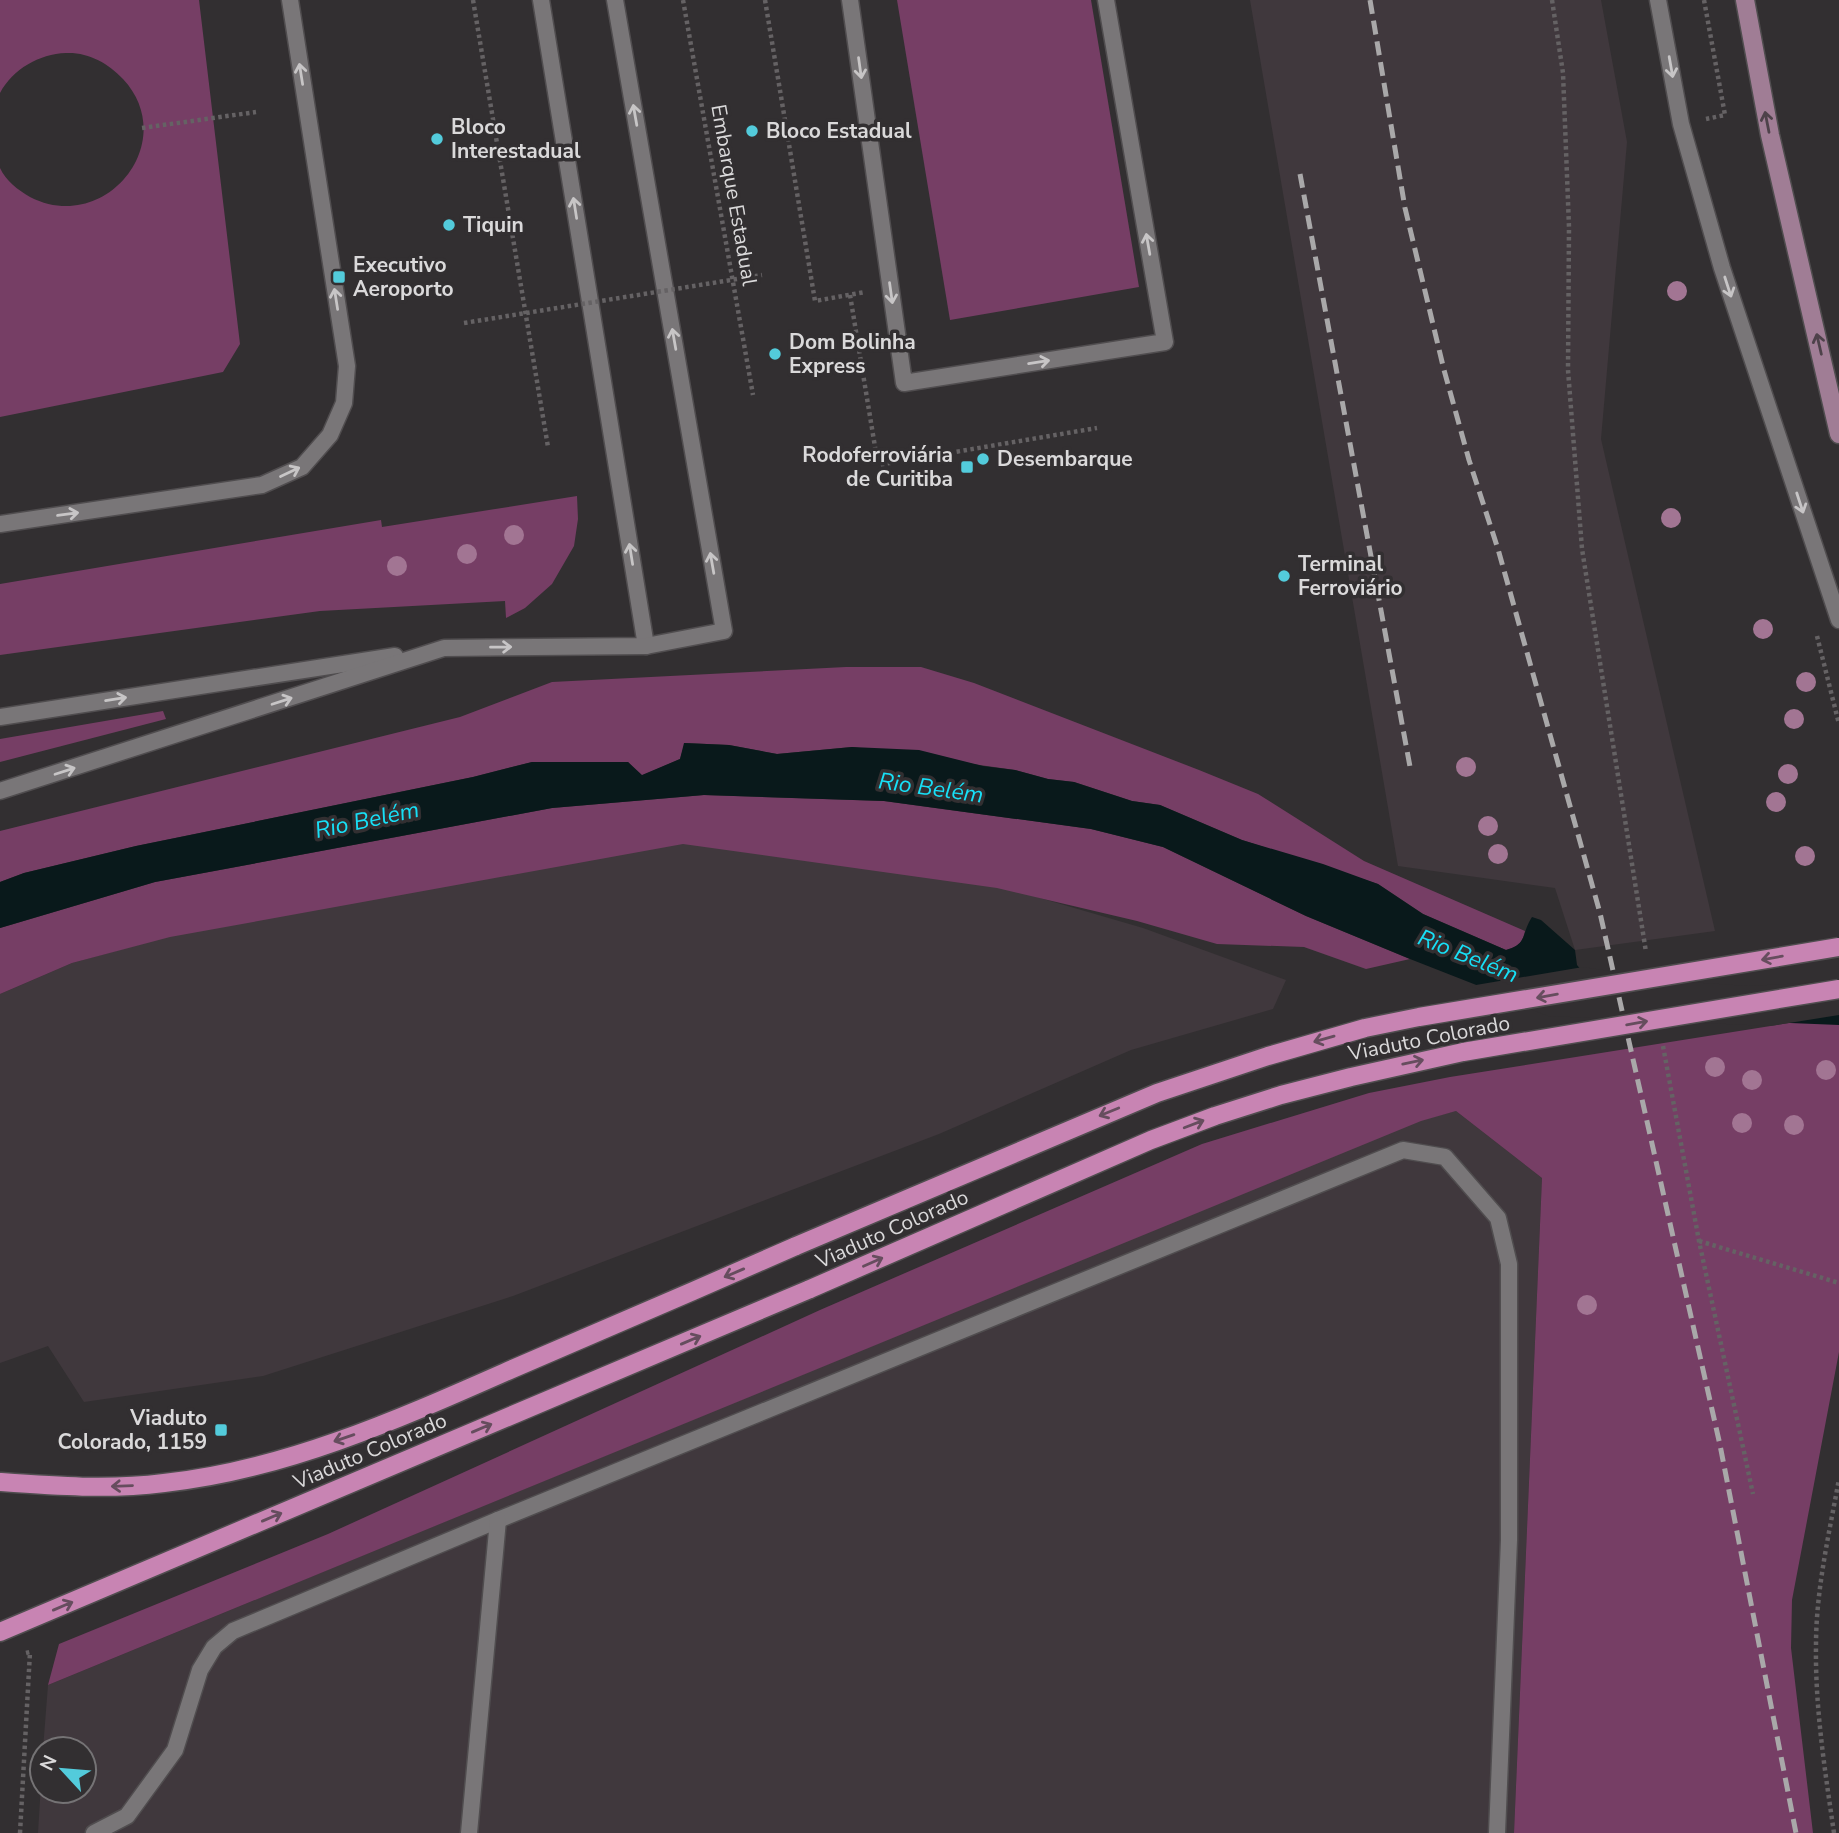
<svg xmlns="http://www.w3.org/2000/svg" width="1839" height="1833" viewBox="0 0 1839 1833" font-family="'Nunito Sans',sans-serif">
  <style>
    .built { fill: #40383d }
    .green { fill: #763e65 }
    .water { fill: #09191b }
    .pier { fill: #322f31 }
    .lines { fill: none; stroke-linecap: round; stroke-linejoin: round }
    .service-casing { stroke: #504d4f; stroke-width: 19 }
    .secondary-casing { stroke: #504d4f; stroke-width: 21 }
    .primary-casing { stroke: #504d4f; stroke-width: 21 }
    .path { stroke: #656264; stroke-width: 4.5; stroke-dasharray: 3.5 3.5; stroke-linecap: butt }
    .service { stroke: #797678; stroke-width: 16 }
    .secondary { stroke: #a07d95; stroke-width: 18 }
    .primary { stroke: #c884b3; stroke-width: 18 }
    .rail { stroke: #a9a8a9; stroke-width: 5; stroke-dasharray: 14 7; stroke-linecap: butt }
    .primary-bridge-casing { stroke: #504d4f; stroke-width: 21; stroke-linecap: butt }
    .path-bridge { stroke: #656264; stroke-width: 4.5; stroke-dasharray: 3.5 3.5; stroke-linecap: butt }
    .primary-bridge { stroke: #c884b3; stroke-width: 18 }
    .tree { fill: #a27593 }
    .oneway { stroke: #c7c5c6 }
    .oneway2 { stroke: #4e424a }
    .oneway3 { stroke: #664d5e }
    .poi-dot { fill: #53cbdb; stroke: #322f31; stroke-width: 2.5 }
    .labels { text-anchor: middle; dominant-baseline: central; stroke-width: 7; stroke-linejoin: round; paint-order: stroke }
    .poi-label { font-size: 21px; font-weight: bold; fill: #dad9da; stroke: #322f31; text-anchor: start }
    .street-label { font-size: 21px; fill: #dad9da; stroke: #322f31 }
    .water-label { font-size: 23px; font-style: italic; fill: #17e0f7; stroke: #322f31 }
  </style>
  <rect width="100%" height="100%" fill="#322f31"/>
  <!-- built -->
  <g class="built">
    <polygon points="1250,0 1601,0 1627,142 1601,439 1715,931 1575,950 1555,888 1398,866"/>
    <polygon points="721,838 968,877 1143,928 1286,980 1273,1009 1131,1050 939,1134 513,1296 263,1376 84,1402 48,1346 0,1363 0,994 72,963 326,893"/>
    <polygon points="1456,1111 1542,1178 1514,1833 38,1833 42,1768 42,1791 84,1791 84,1749 43,1749 48,1685 1421,1120"/>
  </g>
  <!-- green -->
  <g class="green">
    <path d="M0,0H199L240,344L223,372L0,417V168C6,181 18,190 30,197C106,236 181,141 123,79C108,63 88,52 66,53C39,54 13,69 0,93Z"/>
    <polygon points="897,0 1091,0 1139,287 950,320"/>
    <polygon points="577,496 578,519 574,546 552,584 525,608 506,618 505,601 320,611 0,655 0,584 381,520 382,527"/>
    <path d="M846,667H921L974,683L1199,770L1258,794L1364,861L1525,931C1522,944 1518,947 1506,950L1423,914L1378,884L1242,840L1160,805L1132,801L1074,782L1048,779L1015,770L852,747L777,754L729,745L685,743L680,759L641,776L628,762H532L473,777L136,846L24,873L0,882V831L460,717L552,682Z"/>
    <polygon points="163,711 166,719 0,762 0,739"/>
    <polygon points="704,795 884,801 1091,829 1163,847 1306,916 1410,959 1366,969 1304,947 1217,944 1137,921 997,888 683,844 170,937 72,963 0,994 0,928 155,882 552,808"/>
    <polygon points="1839,1015 1839,1352 1792,1600 1791,1648 1813,1833 1514,1833 1542,1178 1456,1111 1421,1121 48,1685 59,1644 328,1534 820,1310 1202,1144 1369,1093 1450,1077"/>
  </g>
  <!-- water -->
  <path class="water" d="M684,743L729,745L777,754L852,747L919,750L983,766L1015,770L1048,779L1074,782L1132,801L1160,805L1242,840L1323,864L1378,884L1423,914L1506,950C1528,944 1521,934 1532,917L1541,920L1575,950L1577,965L1582,971L1749,990L1839,984V1025L1548,1013L1410,959L1306,916L1163,847L1091,829L884,801L704,795L552,808L155,882L0,928V882L24,873L136,846L473,777L532,762H628L642,775L680,759Z"/>
  <!-- pier -->
  <polygon class="pier" points="1583,967 1673,981 1749,986 1839,981 1839,1015 1770,1026 1548,1016 1470,986"/>
  <g class="lines">
    <defs>
      <g id="service">
        <polyline points="541,0 646,646"/>
        <polyline points="850,0 904,383 1165,342 1106,0"/>
        <polyline points="1658,0 1681,124 1722,268 1839,620"/>
        <polyline points="0,524 262,485 302,467 330,435 344,403 347,366 290,0"/>
        <polyline points="0,717 395,656"/>
        <polyline points="0,791 444,648 646,646 724,631 615,0"/>
        <polyline points="94,1833 127,1816 175,1750 200,1670 214,1647 233,1631 498,1520 1403,1150 1445,1157 1498,1218 1509,1264 1509,1540 1497,1833"/>
        <polyline points="469,1833 498,1520"/>
      </g>
      <polyline id="secondary" points="1745,0 1770,135 1839,434"/>
      <g id="primary">
        <path d="M0,1482C55,1486 109,1490 164,1483C285,1470 399,1419 510,1370C605,1329 701,1288 796,1246"/>
        <polyline points="0,1632 810,1289"/>
      </g>
    </defs>
    <!-- service casing -->
    <use href="#service" class="service-casing"/>
    <!-- secondary casing -->
    <use href="#secondary" class="secondary-casing"/>
    <!-- primary casing -->
    <use href="#primary" class="primary-casing"/>
    <!-- path -->
    <g class="path">
      <polyline points="473,0 548,447"/>
      <polyline points="683,0 753,395"/>
      <polyline points="765,0 815,301 865,292"/>
      <polyline points="1552,0 1563,73 1569,227 1568,370 1582,549 1646,952"/>
      <polyline points="1704,0 1725,115 1706,119"/>
      <polyline points="142,128 256,112"/>
      <polyline points="850,295 878,465 1097,428"/>
      <polyline points="1817,636 1839,724"/>
      <polyline points="1663,1046 1699,1241 1753,1494"/>
      <polyline points="1699,1241 1839,1283"/>
      <polyline points="20,1833 30,1652 26,1653"/>
      <path d="M1834,1833C1825,1771 1815,1708 1816,1645C1816,1590 1829,1534 1839,1479"/>
    </g>
    <!-- service -->
    <use href="#service" class="service"/>
    <!-- secondary -->
    <use href="#secondary" class="secondary"/>
    <!-- primary -->
    <use href="#primary" class="primary"/>
    <!-- rail -->
    <g class="rail">
      <polyline points="1370,0 1405,208 1444,370 1469,460 1498,549 1600,913 1720,1445 1796,1833"/>
      <polyline points="1300,174 1411,772"/>
    </g>
    <defs>
      <g id="primary-bridge">
        <polyline points="796,1246 1157,1093 1268,1056 1365,1028 1419,1017 1839,947"/>
        <polyline points="810,1289 1151,1140 1215,1116 1281,1095 1351,1077 1463,1052 1839,989"/>
      </g>
    </defs>
    <!-- primary-bridge casing -->
    <use href="#primary-bridge" class="primary-bridge-casing"/>
    <!-- path-bridge -->
    <polyline class="path-bridge" points="464,323 762,275"/>
    <!-- primary-bridge -->
    <use href="#primary-bridge" class="primary-bridge"/>
  </g>
  <!-- trees -->
  <g class="tree">
    <circle cx="1677" cy="291" r="10"/>
    <circle cx="1671" cy="518" r="10"/>
    <circle cx="514" cy="535" r="10"/>
    <circle cx="467" cy="554" r="10"/>
    <circle cx="397" cy="566" r="10"/>
    <circle cx="1763" cy="629" r="10"/>
    <circle cx="1806" cy="682" r="10"/>
    <circle cx="1794" cy="719" r="10"/>
    <circle cx="1466" cy="767" r="10"/>
    <circle cx="1788" cy="774" r="10"/>
    <circle cx="1776" cy="802" r="10"/>
    <circle cx="1488" cy="826" r="10"/>
    <circle cx="1498" cy="854" r="10"/>
    <circle cx="1805" cy="856" r="10"/>
    <circle cx="1715" cy="1067" r="10"/>
    <circle cx="1826" cy="1070" r="10"/>
    <circle cx="1752" cy="1080" r="10"/>
    <circle cx="1742" cy="1123" r="10"/>
    <circle cx="1794" cy="1125" r="10"/>
    <circle cx="1587" cy="1305" r="10"/>
  </g>
  <!-- one-way arrows -->
  <defs><path id="oneway-shaft" d="M-6 0H5M1.5-3L5.5 0L1.5 3" fill="none" stroke-width="1.6" stroke-linecap="round" stroke-linejoin="round" transform="scale(1.75)"/></defs>
  <g class="oneway">
    <use href="#oneway-shaft" transform="translate(1671 67) rotate(80)"/>
    <use href="#oneway-shaft" transform="translate(860 68) rotate(82)"/>
    <use href="#oneway-shaft" transform="translate(301 74) rotate(-99)"/>
    <use href="#oneway-shaft" transform="translate(635 115) rotate(-100)"/>
    <use href="#oneway-shaft" transform="translate(575 208) rotate(-99)"/>
    <use href="#oneway-shaft" transform="translate(1148 244) rotate(-100)"/>
    <use href="#oneway-shaft" transform="translate(1728 287) rotate(72)"/>
    <use href="#oneway-shaft" transform="translate(891 293) rotate(82)"/>
    <use href="#oneway-shaft" transform="translate(336 299) rotate(-99)"/>
    <use href="#oneway-shaft" transform="translate(674 339) rotate(-100)"/>
    <use href="#oneway-shaft" transform="translate(1039 362) rotate(-9)"/>
    <use href="#oneway-shaft" transform="translate(290 472) rotate(-25)"/>
    <use href="#oneway-shaft" transform="translate(1800 503) rotate(72)"/>
    <use href="#oneway-shaft" transform="translate(68 514) rotate(-8)"/>
    <use href="#oneway-shaft" transform="translate(631 554) rotate(-99)"/>
    <use href="#oneway-shaft" transform="translate(712 563) rotate(-100)"/>
    <use href="#oneway-shaft" transform="translate(501 647) rotate(-1)"/>
    <use href="#oneway-shaft" transform="translate(116 699) rotate(-9)"/>
    <use href="#oneway-shaft" transform="translate(282 701) rotate(-18)"/>
    <use href="#oneway-shaft" transform="translate(65 771) rotate(-18)"/>
  </g>
  <g class="oneway2">
    <use href="#oneway-shaft" transform="translate(1767 122) rotate(-101)"/>
    <use href="#oneway-shaft" transform="translate(1819 344) rotate(-103)"/>
  </g>
  <g class="oneway3">
    <use href="#oneway-shaft" transform="translate(1772 958) rotate(170)"/>
    <use href="#oneway-shaft" transform="translate(1547 996) rotate(170)"/>
    <use href="#oneway-shaft" transform="translate(1637 1023) rotate(-10)"/>
    <use href="#oneway-shaft" transform="translate(1324 1039) rotate(164)"/>
    <use href="#oneway-shaft" transform="translate(1413 1062) rotate(-12)"/>
    <use href="#oneway-shaft" transform="translate(1109 1112) rotate(158)"/>
    <use href="#oneway-shaft" transform="translate(1194 1124) rotate(-21)"/>
    <use href="#oneway-shaft" transform="translate(873 1262) rotate(-24)"/>
    <use href="#oneway-shaft" transform="translate(734 1273) rotate(157)"/>
    <use href="#oneway-shaft" transform="translate(691 1340) rotate(-23)"/>
    <use href="#oneway-shaft" transform="translate(482 1428) rotate(-23)"/>
    <use href="#oneway-shaft" transform="translate(344 1438) rotate(161)"/>
    <use href="#oneway-shaft" transform="translate(122 1486) rotate(178)"/>
    <use href="#oneway-shaft" transform="translate(272 1517) rotate(-23)"/>
    <use href="#oneway-shaft" transform="translate(63 1606) rotate(-23)"/>
  </g>
  <!-- markers -->
  <g class="poi-dot">
    <circle cx="752" cy="131" r="7"/>
    <circle cx="437" cy="139" r="7"/>
    <circle cx="449" cy="225" r="7"/>
    <rect x="332" y="270" width="14" height="14" rx="3.5"/>
    <circle cx="775" cy="354" r="7"/>
    <circle cx="983" cy="459" r="7"/>
    <rect x="960" y="460" width="14" height="14" rx="3.5"/>
    <circle cx="1284" cy="576" r="7"/>
    <rect x="214" y="1423" width="14" height="14" rx="3.5"/>
  </g>
  <g class="labels">
    <!-- poi labels -->
    <g class="poi-label">
      <text x="451" y="127">Bloco<tspan x="451" dy="24">Interestadual</tspan></text>
      <text x="766" y="131">Bloco Estadual</text>
      <text x="463" y="225">Tiquin</text>
      <text x="353" y="265">Executivo<tspan x="353" dy="24">Aeroporto</tspan></text>
      <text x="789" y="342">Dom Bolinha<tspan x="789" dy="24">Express</tspan></text>
      <text x="953" y="455" text-anchor="end">Rodoferroviária<tspan x="953" dy="24">de Curitiba</tspan></text>
      <text x="997" y="459">Desembarque</text>
      <text x="1298" y="564">Terminal<tspan x="1298" dy="24">Ferroviário</tspan></text>
      <text x="207" y="1418" text-anchor="end">Viaduto<tspan x="207" dy="24">Colorado, 1159</tspan></text>
    </g>
    <!-- street labels -->
    <g class="street-label">
      <text transform="translate(734 195) rotate(80)">Embarque Estadual</text>
      <text transform="translate(1429 1038) rotate(-11)">Viaduto Colorado</text>
      <text transform="translate(892 1229) rotate(-24)">Viaduto Colorado</text>
      <text transform="translate(370 1451) rotate(-23)">Viaduto Colorado</text>
    </g>
    <!-- water labels -->
    <g class="water-label">
      <text transform="translate(931 788) rotate(8)">Rio Belém</text>
      <text transform="translate(367 820) rotate(-12)">Rio Belém</text>
      <text transform="translate(1468 956) rotate(22)">Rio Belém</text>
    </g>
  </g>
  <!-- north arrow -->
  <g transform="translate(63 1770) rotate(296)"><circle r="33" fill="#322f31" stroke="#757375" stroke-width="2"/>
  <path d="M0-5L12 26L0 18L-12 26Z" fill="#53cbdb"/>
  <text y="-10" font-size="19" font-weight="bold" text-anchor="middle" fill="#dad9da">N</text>
  </g>
</svg>
